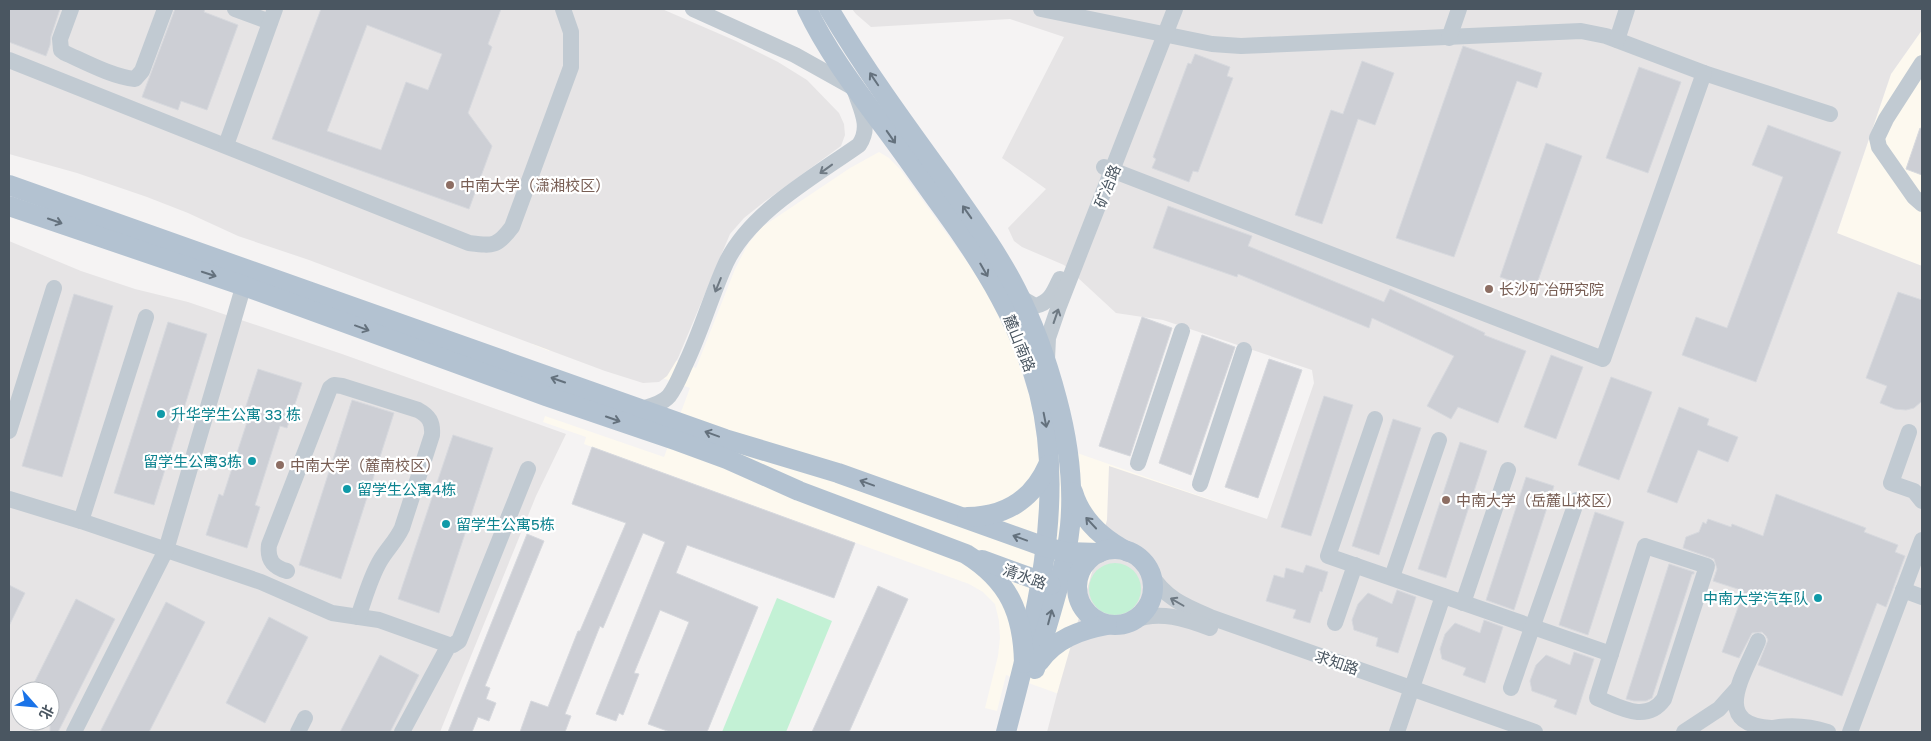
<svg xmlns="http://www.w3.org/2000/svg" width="1931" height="741" viewBox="0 0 1931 741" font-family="'Golos Text','Noto Sans SC',sans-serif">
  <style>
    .commercial { fill: #fdf9ef }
    .education { fill: #e6e4e5; fill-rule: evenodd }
    .green { fill: #c3f1d5 }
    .building { fill: #cdcfd5; stroke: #d7d9de; fill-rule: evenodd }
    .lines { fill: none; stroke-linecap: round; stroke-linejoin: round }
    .minor { stroke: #c1cad2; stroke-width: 16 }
    .major { stroke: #b3c2d1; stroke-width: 20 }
    .oneway { stroke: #64717d }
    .oneway2 { stroke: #6e7983 }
    .education-dot { fill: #8d6e63; stroke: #fff; stroke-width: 2 }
    .culture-dot { fill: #0f9aa8; stroke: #fff; stroke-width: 2 }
    .labels { text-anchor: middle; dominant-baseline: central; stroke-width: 4.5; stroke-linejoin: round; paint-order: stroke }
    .education-label { font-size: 15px; fill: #785e54; stroke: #fff; text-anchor: start }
    .street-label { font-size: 15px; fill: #4a5661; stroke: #fff }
    .culture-label { font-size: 15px; fill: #0d838f; stroke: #fff; text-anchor: start }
  </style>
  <rect width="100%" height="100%" fill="#f5f3f3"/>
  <!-- commercial -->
  <g class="commercial">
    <polygon points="1922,30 1922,266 1837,234 1891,74"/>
    <polygon points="879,152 889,158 900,169 973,270 996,307 1015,352 1029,394 1034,417 1037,439 1252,514 1164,732 1006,675 997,711 985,708 998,656 1000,638 999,621 995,604 983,592 969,584 584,444 586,437 543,422 545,416 664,457 690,388 554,339 549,351 532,344 544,312 696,368 735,269 748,244 762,227 850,168"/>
  </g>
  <!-- education -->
  <g class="education">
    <polygon points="9,9 662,9 736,41 778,62 807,80 839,113 844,124 845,135 841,146 764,202 744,218 730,234 678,358 667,376 659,382 643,383 605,371 309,260 238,236 188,213 147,197 77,173 9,154"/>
    <polygon points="852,9 1922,9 1922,30 1891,74 1837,233 1922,266 1922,732 1047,732 1057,694 1107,520 1109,466 1267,519 1314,383 1312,370 1163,320 1116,313 1064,265 1022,247 1014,241 1008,228 1046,189 1002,158 1064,37 1010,19 871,27 856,14"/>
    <path d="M9,241L81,271L135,289L188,302L244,321L342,354L566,434L536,496L440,732H9ZM20,691H50V721H20Z"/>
  </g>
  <!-- green -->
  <g class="green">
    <circle cx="1115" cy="589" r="26"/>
    <polygon points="777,598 832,621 786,732 722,732"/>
  </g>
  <!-- building -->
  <g class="building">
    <polygon points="9,9 60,9 51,36 50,45 46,56 9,42"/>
    <polygon points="175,9 205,9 204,12 238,25 207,110 181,101 178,110 142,97"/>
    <path d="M321,9H501L488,44L492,47L468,113L492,146L469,209L272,139ZM367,25L442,54L428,90L406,82L381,150L327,131Z"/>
    <polygon points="1463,46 1542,73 1537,88 1517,81 1454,257 1396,238"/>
    <polygon points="1195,54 1230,67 1227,76 1233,78 1198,172 1193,171 1189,182 1152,168 1156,159 1153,157 1188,63 1191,64"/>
    <polygon points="1362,61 1394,73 1375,125 1358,119 1322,224 1295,215 1331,110 1343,114"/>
    <polygon points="1639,67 1681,82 1648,173 1606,158"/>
    <polygon points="1768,125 1841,152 1756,382 1682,355 1696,317 1727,328 1783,177 1752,165"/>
    <polygon points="1920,128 1922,129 1922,175 1906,169"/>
    <polygon points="1546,143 1582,156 1535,289 1500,277"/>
    <polygon points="1168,206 1252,236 1248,246 1384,302 1390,289 1485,333 1484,335 1526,351 1498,423 1458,407 1451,419 1427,406 1454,356 1372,318 1369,328 1238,274 1237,277 1153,248"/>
    <polygon points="1898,292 1922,300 1922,401 1914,408 1906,410 1895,409 1880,403 1887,386 1866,378"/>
    <polygon points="74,294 113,306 62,477 22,466"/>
    <polygon points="1142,317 1172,328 1130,456 1099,446"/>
    <polygon points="168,322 207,334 154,505 114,493"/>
    <polygon points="1202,335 1235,347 1191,475 1159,463"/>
    <polygon points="1551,355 1583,367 1556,439 1524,427"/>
    <polygon points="1269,359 1302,370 1258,498 1225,487"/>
    <polygon points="258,369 302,383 287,428 280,426 255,505 260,507 247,548 206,535 219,494 223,496 249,416 243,415"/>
    <polygon points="1611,377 1652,392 1619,480 1578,465"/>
    <polygon points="1324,396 1353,405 1311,536 1281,527"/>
    <polygon points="352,400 394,413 341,579 299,565"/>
    <polygon points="1679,407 1709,419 1707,425 1738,437 1728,462 1698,450 1677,503 1647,492"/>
    <polygon points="1393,419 1421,428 1379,555 1352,546"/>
    <polygon points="453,435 493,448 439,613 398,599"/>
    <polygon points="1460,442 1487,451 1446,578 1418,569"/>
    <polygon points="592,447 855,543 834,598 687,545 676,573 758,607 707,732 670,732 648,724 689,622 660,610 634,673 639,674 623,715 619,713 616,721 596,714 665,542 643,533 603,628 600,626 565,714 571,716 565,732 520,732 531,701 548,707 578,631 580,631 626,523 572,504"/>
    <polygon points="1526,477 1554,486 1514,610 1486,600"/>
    <polygon points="1776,494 1866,528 1864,532 1898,545 1895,552 1905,556 1886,607 1877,603 1842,696 1758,665 1768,640 1766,636 1762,632 1752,633 1739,658 1722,652 1744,591 1713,581 1717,569 1714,559 1683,548 1686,537 1699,532 1703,522 1706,524 1708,519 1731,527 1732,524 1763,536"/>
    <polygon points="1595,512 1624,522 1588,635 1559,625"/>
    <polygon points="527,534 544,541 485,686 490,688 486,699 496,703 489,721 478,717 472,732 448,732"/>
    <polygon points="1669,564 1694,572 1694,574 1692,574 1652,698 1646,701 1634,701 1626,699"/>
    <polygon points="1306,565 1328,572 1322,592 1320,591 1310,623 1293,618 1296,610 1266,601 1274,575 1284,578 1286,568 1303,573"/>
    <polygon points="9,585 25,593 9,626"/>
    <polygon points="878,586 908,599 849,732 812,732"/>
    <polygon points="1397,590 1416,597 1398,653 1376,646 1378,638 1354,630 1352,620 1358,604 1368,593 1392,604"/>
    <polygon points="76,599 115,619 58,732 50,732 50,691 30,691"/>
    <polygon points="166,602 205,622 149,732 100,732"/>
    <polygon points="269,617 308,637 265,723 226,703"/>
    <polygon points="1484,620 1503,627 1485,683 1463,675 1466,668 1442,659 1440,649 1445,634 1455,623 1480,633"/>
    <polygon points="1574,652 1594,659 1576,715 1554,707 1557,700 1532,691 1530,681 1536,665 1546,655 1570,665"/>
    <polygon points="380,655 419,675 390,732 340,732"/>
  </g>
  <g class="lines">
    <!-- minor -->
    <g class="minor">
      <path d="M71,9L60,39L61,50L65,53C85,62 113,77 135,79L142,71L165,9"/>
      <polyline points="235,9 270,22"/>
      <polyline points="1041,9 1212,44 1241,46 1581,31 1606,36 1704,73 1830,114"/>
      <polyline points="1449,38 1459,9"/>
      <polyline points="1617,40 1627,9"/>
      <path d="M9,60L469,243C493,246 497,247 512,227L571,67V32L563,9"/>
      <polyline points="1922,63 1886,119 1877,138 1879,147 1914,197 1922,204"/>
      <polyline points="226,145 275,9"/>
      <polyline points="1104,167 1603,359 1704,73"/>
      <path d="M1021,298L1035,306C1050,303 1054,292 1060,279"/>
      <polyline points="1047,359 1048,338 1059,306 1175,9"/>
      <path d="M642,409C652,406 663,403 669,396C676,387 680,376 685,365C701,332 711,296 726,263C750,212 814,177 859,145C872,126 860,108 854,88L795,55L693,9"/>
      <polyline points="1375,419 1328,556 1611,654"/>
      <polyline points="9,431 54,288"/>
      <polyline points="1909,432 1891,483 1914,491 1922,501"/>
      <polyline points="1138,463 1182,331"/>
      <polyline points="1200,484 1244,350"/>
      <polyline points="9,499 81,521 261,582 332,613 379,620 449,645"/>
      <polyline points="81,521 146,317"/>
      <path d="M1645,546L1707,566L1664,699C1646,724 1620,707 1597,698Z"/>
      <path d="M287,571C273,567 267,560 269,545L330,388L334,385L342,386L418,410C429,416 433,422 432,435L402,528C396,541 387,549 380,561C370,578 365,598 358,617"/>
      <path d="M1150,573C1165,599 1187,607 1213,618L1535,732"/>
      <polyline points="1392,577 1439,440"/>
      <polyline points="1903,590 1922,597"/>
      <polyline points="1463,603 1508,470"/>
      <path d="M1134,620C1160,610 1186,619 1210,628"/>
      <polyline points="1335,623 1355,565"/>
      <path d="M1758,641C1744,675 1710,724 1771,728"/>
      <polyline points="1511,688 1577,500"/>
      <path d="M1761,731C1783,724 1806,725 1828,732"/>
      <polyline points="74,732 166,550 247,274"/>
      <polyline points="298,732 305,718"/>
      <polyline points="402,732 449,645 453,645 459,641 528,469"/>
      <polyline points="1397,732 1443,596"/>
      <polyline points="1684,732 1719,709 1736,690"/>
      <polyline points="1850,732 1922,540"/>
    </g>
    <!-- major -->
    <g class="major">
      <path d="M807,9C826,49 852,84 878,119C901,149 922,180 944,210C984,265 1022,327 1039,393C1067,503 1034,626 1006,732"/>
      <path d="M829,9C864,68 904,123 944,178C969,214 996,250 1016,289C1034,324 1047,361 1057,399C1068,440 1074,483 1070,526C1065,575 1047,622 1035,669"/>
      <polyline points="9,185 725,439 838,473 1045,547 1066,552 1099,553"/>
      <path d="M9,206L244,286L546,396L675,440L727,459L799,491L966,554C1009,581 1023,613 1024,663"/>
      <path d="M1073,492C1081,519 1103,539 1128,552"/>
      <path d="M967,517C1005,517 1033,499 1048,465"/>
      <circle cx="1115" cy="587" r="38"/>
      <polyline points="982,560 1051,585"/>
      <path d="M1039,662C1055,639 1080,630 1107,625"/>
    </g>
  </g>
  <!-- one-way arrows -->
  <defs><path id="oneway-shaft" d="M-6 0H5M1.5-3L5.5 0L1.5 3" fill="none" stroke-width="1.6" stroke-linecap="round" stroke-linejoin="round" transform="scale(1.25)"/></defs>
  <g class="oneway">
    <use href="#oneway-shaft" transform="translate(874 79) rotate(-124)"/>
    <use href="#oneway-shaft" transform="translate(891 137) rotate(55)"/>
    <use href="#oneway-shaft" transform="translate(967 212) rotate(-125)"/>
    <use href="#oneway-shaft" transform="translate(55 221) rotate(19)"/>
    <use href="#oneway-shaft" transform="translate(984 270) rotate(60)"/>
    <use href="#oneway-shaft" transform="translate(209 274) rotate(18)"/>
    <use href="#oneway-shaft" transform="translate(362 328) rotate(20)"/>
    <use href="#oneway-shaft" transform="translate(558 380) rotate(-161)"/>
    <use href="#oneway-shaft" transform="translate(613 419) rotate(19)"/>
    <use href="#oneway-shaft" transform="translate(1045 420) rotate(79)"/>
    <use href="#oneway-shaft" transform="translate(712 434) rotate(-160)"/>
    <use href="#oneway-shaft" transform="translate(867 483) rotate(-160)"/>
    <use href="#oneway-shaft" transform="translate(1091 523) rotate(-133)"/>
    <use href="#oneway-shaft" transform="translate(1020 538) rotate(-160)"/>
    <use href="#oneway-shaft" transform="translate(1050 617) rotate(-75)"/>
  </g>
  <g class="oneway2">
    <use href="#oneway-shaft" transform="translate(826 169) rotate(144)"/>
    <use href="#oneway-shaft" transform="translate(718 285) rotate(112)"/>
    <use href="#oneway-shaft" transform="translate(1056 316) rotate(-71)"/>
    <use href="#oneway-shaft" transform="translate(1177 602) rotate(-150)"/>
  </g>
  <!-- markers -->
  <g class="education-dot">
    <circle cx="450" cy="185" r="5"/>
    <circle cx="1489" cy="289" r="5"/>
    <circle cx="280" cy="465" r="5"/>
    <circle cx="1446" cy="500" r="5"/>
  </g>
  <g class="culture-dot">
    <circle cx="161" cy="414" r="5"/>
    <circle cx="252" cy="461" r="5"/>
    <circle cx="347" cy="489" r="5"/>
    <circle cx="446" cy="524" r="5"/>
    <circle cx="1818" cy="598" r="5"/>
  </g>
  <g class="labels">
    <!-- education labels -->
    <g class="education-label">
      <text x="460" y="185">中南大学（潇湘校区）</text>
      <text x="1499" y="289">长沙矿冶研究院</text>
      <text x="290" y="465">中南大学（麓南校区）</text>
      <text x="1456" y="500">中南大学（岳麓山校区）</text>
    </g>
    <!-- street labels -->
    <g class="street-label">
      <text transform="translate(1107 186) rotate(-68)">矿冶路</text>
      <text transform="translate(1020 343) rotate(68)">麓山南路</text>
      <text transform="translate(1025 576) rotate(20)">清水路</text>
      <text transform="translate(1337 662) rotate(19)">求知路</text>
    </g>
    <!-- culture labels -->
    <g class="culture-label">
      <text x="171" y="414">升华学生公寓 33 栋</text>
      <text x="242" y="461" text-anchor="end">留学生公寓3栋</text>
      <text x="357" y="489">留学生公寓4栋</text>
      <text x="456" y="524">留学生公寓5栋</text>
      <text x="1808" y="598" text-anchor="end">中南大学汽车队</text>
    </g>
  </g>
  <!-- border -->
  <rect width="1931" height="741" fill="none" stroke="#4a5661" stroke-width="20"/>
  <!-- north arrow -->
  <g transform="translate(35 706) rotate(117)"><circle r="24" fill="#ffffff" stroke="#b7bbc0"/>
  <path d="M0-4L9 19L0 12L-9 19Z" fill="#1a73e8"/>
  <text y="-8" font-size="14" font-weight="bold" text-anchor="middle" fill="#4a5661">北</text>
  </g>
</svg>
